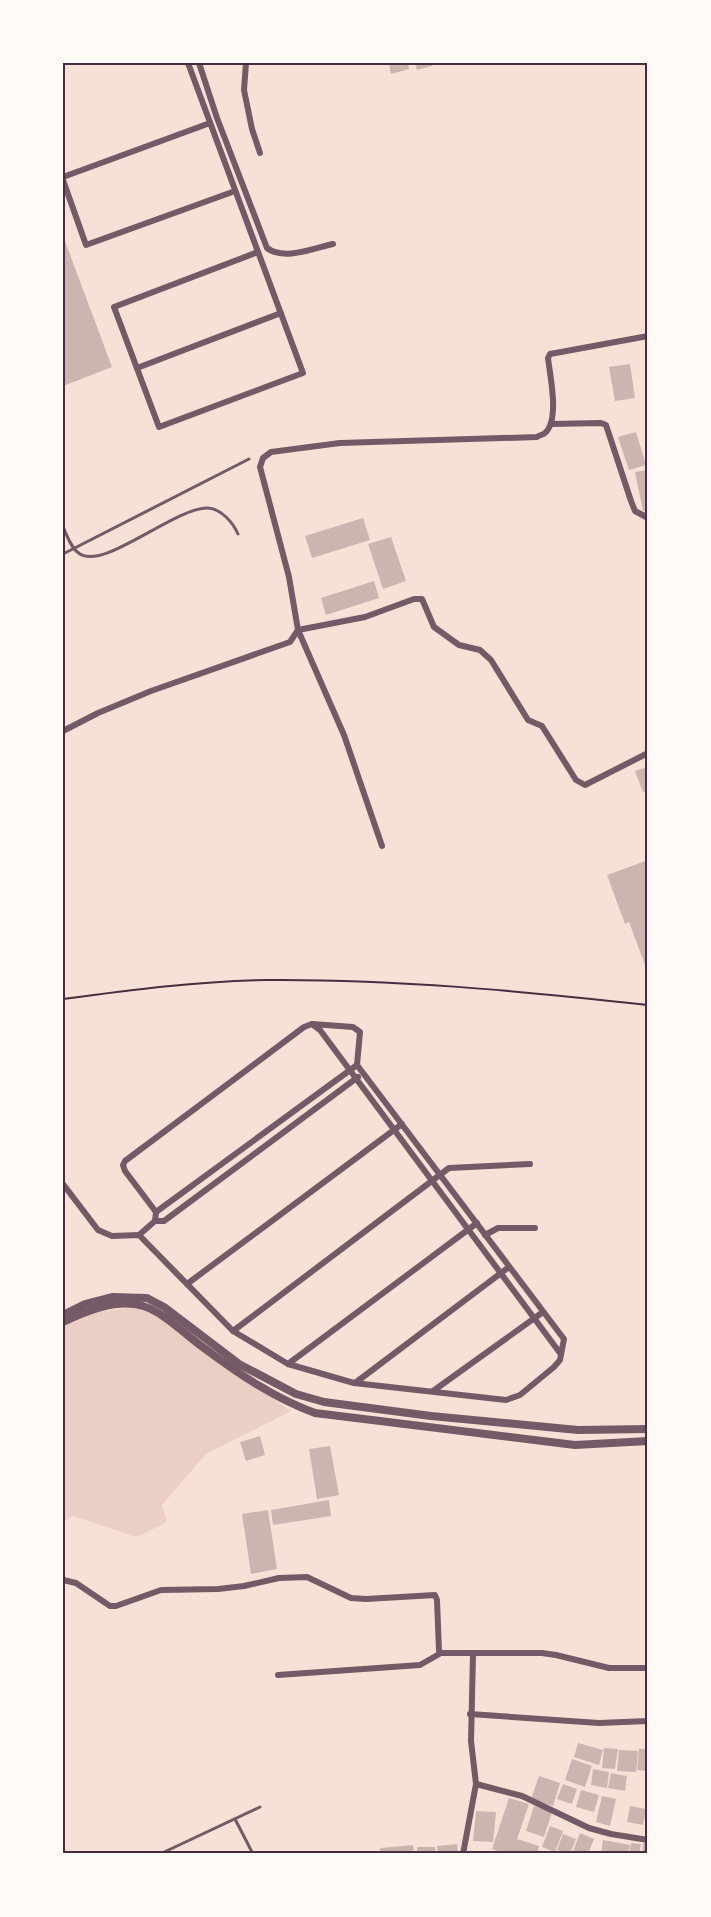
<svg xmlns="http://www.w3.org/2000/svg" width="711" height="1917" viewBox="0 0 711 1917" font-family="'Archivo Narrow',sans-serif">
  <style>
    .green { fill: #ebcfc5 }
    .building { fill: #ccb4b1 }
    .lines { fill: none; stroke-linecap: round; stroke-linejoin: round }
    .path { stroke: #4a2c40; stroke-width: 2 }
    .service { stroke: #755966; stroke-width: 3 }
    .minor { stroke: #755966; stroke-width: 6 }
    .tertiary { stroke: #755966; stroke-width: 8 }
    .neatline { fill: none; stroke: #4a2c40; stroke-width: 2 }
  </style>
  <rect width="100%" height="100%" fill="#f7e1d7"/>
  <!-- green -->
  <polygon class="green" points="133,1307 154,1314 235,1374 291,1411 206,1454 162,1505 167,1522 137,1537 73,1516 63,1521 63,1326 79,1315"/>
  <!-- building -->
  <g class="building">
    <polygon points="389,63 408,63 409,69 391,74"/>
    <polygon points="415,63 432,63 432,66 417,70"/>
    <polygon points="63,236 112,367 63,386"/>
    <polygon points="630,364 635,398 615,401 609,367"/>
    <polygon points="636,432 646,465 629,470 618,437"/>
    <polygon points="648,470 648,510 643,511 635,472"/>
    <polygon points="363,518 370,540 312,558 305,536"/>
    <polygon points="391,537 406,581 383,589 368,544"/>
    <polygon points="374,581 379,598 326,615 321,598"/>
    <polygon points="648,767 648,790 643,792 635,771"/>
    <polygon points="648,860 648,973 629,922 625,924 607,875"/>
    <polygon points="260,1436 265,1455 246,1461 240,1442"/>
    <polygon points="330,1446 339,1495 317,1499 309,1449"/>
    <polygon points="329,1500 331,1516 273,1525 271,1510"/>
    <polygon points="268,1510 277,1569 251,1574 242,1514"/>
    <polygon points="578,1743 603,1750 599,1765 574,1757"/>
    <polygon points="604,1748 618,1749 615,1769 602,1768"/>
    <polygon points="639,1749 648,1749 648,1771 637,1770"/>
    <polygon points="619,1750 638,1751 636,1772 617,1771"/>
    <polygon points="572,1759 592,1766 585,1787 565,1780"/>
    <polygon points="593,1769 609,1772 607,1788 591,1785"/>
    <polygon points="611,1773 627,1776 625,1791 608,1788"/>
    <polygon points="539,1776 560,1783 553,1806 531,1799"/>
    <polygon points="563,1784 577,1789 572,1804 557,1799"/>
    <polygon points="581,1790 599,1795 594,1812 576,1807"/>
    <polygon points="602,1796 616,1799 610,1826 596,1822"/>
    <polygon points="509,1798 529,1804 517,1839 539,1846 537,1854 507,1854 492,1849"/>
    <polygon points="534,1806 552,1812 544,1837 526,1831"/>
    <polygon points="630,1806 646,1809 643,1825 627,1822"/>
    <polygon points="476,1811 496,1812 493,1842 473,1841"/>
    <polygon points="550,1826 563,1831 555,1852 542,1847"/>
    <polygon points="580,1833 594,1839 588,1854 572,1854"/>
    <polygon points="563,1834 576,1839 570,1854 557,1850"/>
    <polygon points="603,1840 630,1845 628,1854 601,1854"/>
    <polygon points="631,1843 641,1844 639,1854 629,1854"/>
    <polygon points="643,1843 648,1844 648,1854 642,1854"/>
    <polygon points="457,1844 458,1854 438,1854 437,1846"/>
    <polygon points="413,1845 414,1854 380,1854 380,1848"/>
    <rect x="417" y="1847" width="18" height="7"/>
  </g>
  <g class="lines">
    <!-- path -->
    <path class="path" d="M63,999C130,990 199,981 267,980C394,979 521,991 648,1005"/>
    <!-- service -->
    <g class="service">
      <path d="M63,527C67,535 71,549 80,554C105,570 175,507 208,508C222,509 233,523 238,534"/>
      <polyline points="63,554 249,459"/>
      <polyline points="235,1819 253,1854"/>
      <polyline points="160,1854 260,1807"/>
    </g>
    <!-- minor -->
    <g class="minor">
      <polyline points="188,63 303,373 159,427 114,307 258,252"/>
      <path d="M199,63L217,118L267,248C284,261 314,248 333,244"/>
      <polyline points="246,63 244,90 252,129 260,153"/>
      <polyline points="63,177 210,123"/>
      <polyline points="63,180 86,245 235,191"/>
      <polyline points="137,368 281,313"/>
      <polyline points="551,424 601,423 606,425 631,501 635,511 648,518"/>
      <path d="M63,731L98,713L151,691L290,642L298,630L289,577L260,467L263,458L271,452L340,443L537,437C539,435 543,435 545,433C560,420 550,376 548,358L550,354L648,336"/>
      <polyline points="382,846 344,735 298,630 365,617 414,599 422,599 434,627 459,645 480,650 491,660 528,720 542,726 576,780 585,785 648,753"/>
      <polyline points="63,1184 98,1230 112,1236 139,1235 233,1331 288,1364 354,1383 506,1400 520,1395 554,1367 560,1360 564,1339 357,1065 360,1032 353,1027 312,1024"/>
      <polyline points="156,1212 357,1065"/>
      <polyline points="155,1221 156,1212 125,1171 123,1165 125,1161 304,1027 312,1024 320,1030 560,1353"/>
      <polyline points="139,1235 155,1221 164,1221 358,1077"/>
      <polyline points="485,1235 498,1228 535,1228"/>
      <polyline points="187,1284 402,1124"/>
      <polyline points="233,1331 449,1168 530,1164"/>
      <polyline points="288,1364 477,1223"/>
      <polyline points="355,1383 509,1267"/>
      <polyline points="433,1391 543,1312"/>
      <polyline points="63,1580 76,1583 110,1606 116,1606 161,1590 218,1589 244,1586 279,1578 307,1577 351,1598 366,1599 435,1595 437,1600 439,1651 441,1653 542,1653 556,1655 609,1668 648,1668"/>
      <polyline points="278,1675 420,1665 441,1653"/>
      <polyline points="470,1714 599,1723 648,1721"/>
      <polyline points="476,1784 522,1796 589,1828 611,1834 648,1840"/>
      <polyline points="463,1854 476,1784 471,1741 473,1654"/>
    </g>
    <!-- tertiary -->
    <g class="tertiary">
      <polyline points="63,1315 85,1304 112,1297 147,1298 164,1307 239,1364 296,1394 324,1402 431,1416 578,1430 648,1429"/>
      <path d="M63,1322C86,1311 117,1298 143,1306C162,1311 187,1336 204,1348C239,1374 274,1398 315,1413L575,1445L648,1441"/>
    </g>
  </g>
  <!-- border -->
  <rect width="711" height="1917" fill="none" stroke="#fffaf5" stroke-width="129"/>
  <rect x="64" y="64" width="582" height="1788" class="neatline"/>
</svg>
